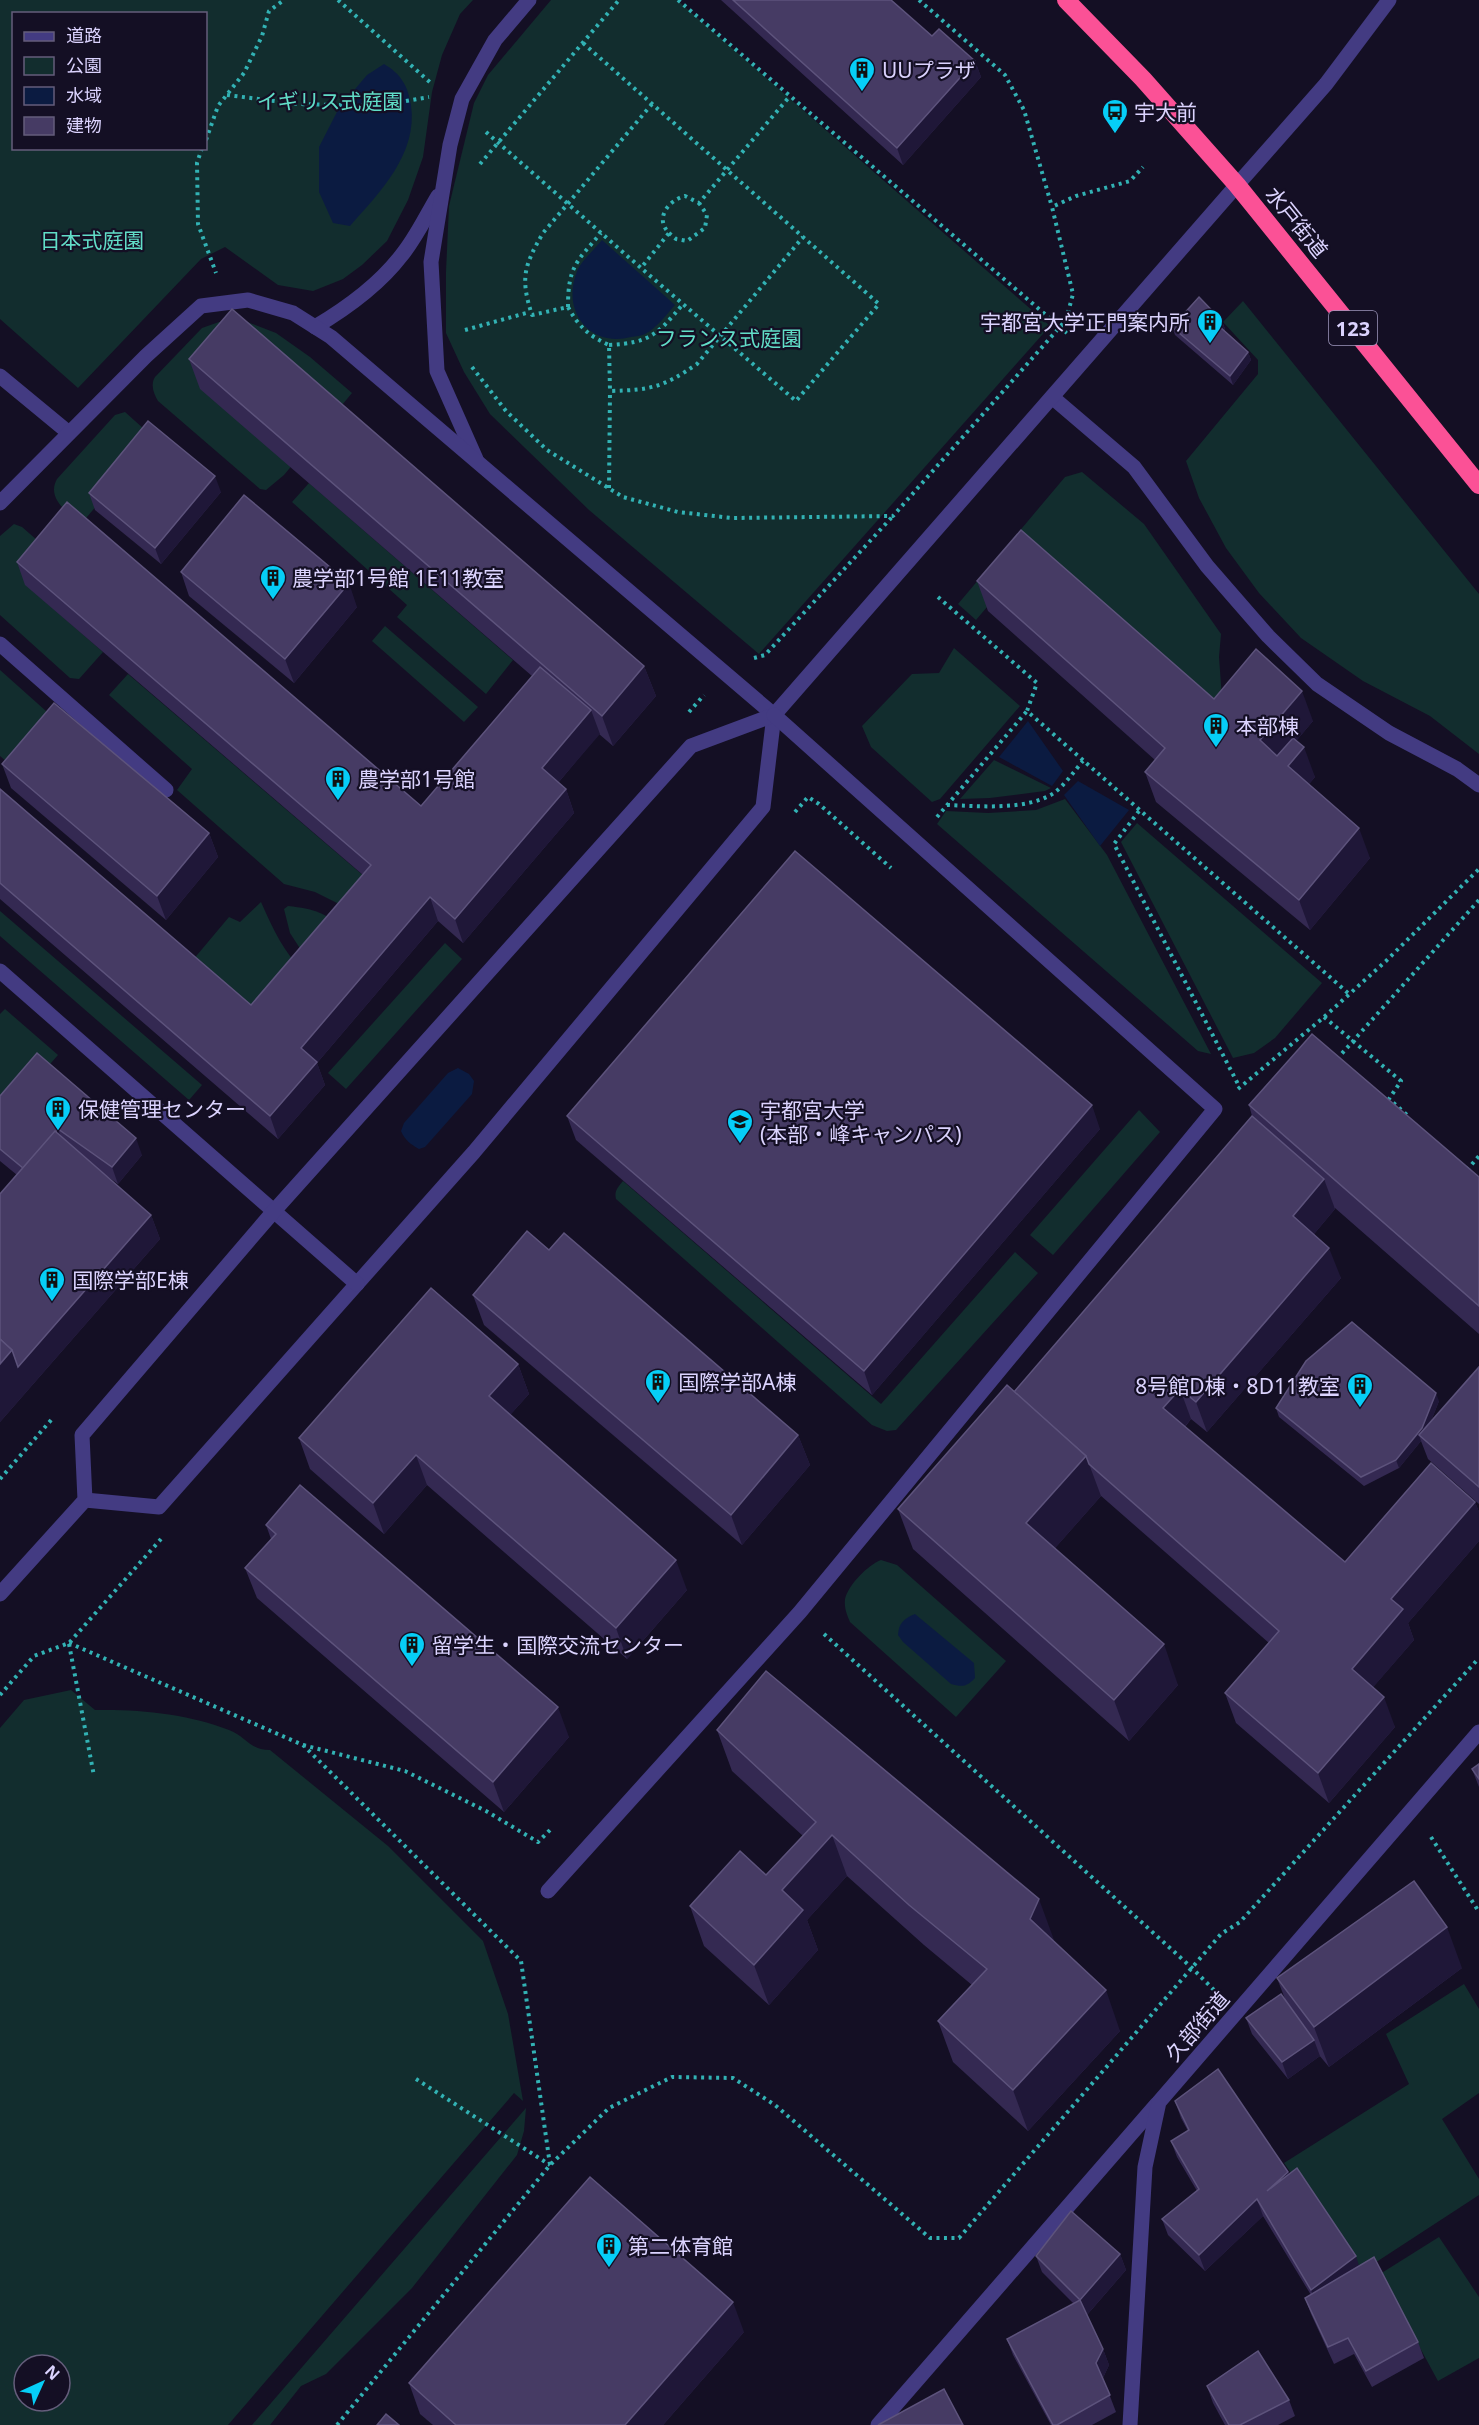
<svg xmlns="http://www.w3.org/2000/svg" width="1479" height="2425" viewBox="0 0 1479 2425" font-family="'Noto Sans','Noto Sans JP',sans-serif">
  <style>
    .green { fill: #122d2e; fill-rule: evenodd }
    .water { fill: #0b1b41 }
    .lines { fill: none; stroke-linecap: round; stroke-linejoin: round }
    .path { stroke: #32b2b4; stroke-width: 4; stroke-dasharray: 3 4.5; stroke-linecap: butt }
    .lane { stroke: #433b82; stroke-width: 15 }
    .street { stroke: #433b82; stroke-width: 15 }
    .highway { stroke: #fb5196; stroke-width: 18 }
    .wall { fill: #342952 }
    .shaded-wall { fill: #1f1738 }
    .building { fill: #463b64; stroke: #5d537c; stroke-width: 1.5 }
    .labels { text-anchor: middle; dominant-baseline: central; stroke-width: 4.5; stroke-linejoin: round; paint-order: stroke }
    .shield { fill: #140f24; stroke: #9f98bd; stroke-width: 1.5 }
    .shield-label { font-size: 20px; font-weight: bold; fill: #dbd3fe }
    .poi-label { font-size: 21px; fill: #dbd3fe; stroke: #140f24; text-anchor: start }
    .park-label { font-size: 21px; fill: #61ddc7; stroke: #140f24 }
    .street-label { font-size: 21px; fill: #dbd3fe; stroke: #140f24 }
  </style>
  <rect width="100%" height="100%" fill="#140f24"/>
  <!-- green -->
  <g class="green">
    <path d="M0,0H473L460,14L442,55L432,92L423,157L408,200L387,241L362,265L343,279L313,291L278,285L225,247L201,259L78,388L0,319ZM14,14H206V148H14Z"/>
    <polygon points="551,0 677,0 1050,326 759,654 589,510 490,414 464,372 446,333 446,272 449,206 474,103 488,75"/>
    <polygon points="1243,301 1479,594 1479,754 1430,716 1363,681 1301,638 1259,593 1226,548 1199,498 1186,461 1258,374 1258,360 1223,322"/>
    <path d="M242,320L276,333L310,357L352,393L284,475L266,490L260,489L158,401C154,394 150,385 155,377L202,328L219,322Z"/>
    <path d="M125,412L154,438L81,524C68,512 46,499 57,479L115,415Z"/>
    <polygon points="1082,472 1144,524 1221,634 1219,657 1222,698 1214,711 1032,554 976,620 958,604 1065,477"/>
    <polygon points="309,483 513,660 486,694 397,617 407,605 292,502"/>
    <polygon points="14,524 22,527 53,554 26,585 103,652 79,679 70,678 0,615 0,536"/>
    <polygon points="385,626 478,707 464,722 372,641"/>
    <polygon points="954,648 1020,706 940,799 932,802 871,747 862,726 912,674 939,673"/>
    <polygon points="0,670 65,728 25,777 0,756"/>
    <polygon points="128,674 379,889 354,919 337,903 315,892 284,884 177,790 192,769 109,695"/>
    <polygon points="994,760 1051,788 1045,791 990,798 960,799"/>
    <polygon points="1065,799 1107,855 1211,1054 1198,1051 937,824 946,811 988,813 1036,810"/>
    <polygon points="1137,823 1322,983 1275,1038 1254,1053 1233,1058 1121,842"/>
    <path d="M261,902C273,929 284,953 306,975L259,1029L187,967L229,917L240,922Z"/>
    <path d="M288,906C315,909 324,912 345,930L301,950L290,933L284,909Z"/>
    <polygon points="0,911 202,1085 189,1100 0,936"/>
    <polygon points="445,943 462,959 346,1089 328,1073"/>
    <polygon points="5,1009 58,1055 0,1121 0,1014"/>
    <polygon points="1139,1110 1160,1132 1053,1255 1030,1235"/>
    <path d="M623,1181L881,1404L1015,1252L1038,1273L896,1430L887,1431L872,1425L616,1199C614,1191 618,1187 623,1181Z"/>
    <path d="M881,1560L897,1565L1006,1661L956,1717L850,1622C847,1615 844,1608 845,1599C848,1585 868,1565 881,1560Z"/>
    <path d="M71,1690L95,1710C139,1709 189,1714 229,1730C247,1737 249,1750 270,1750L388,1846L483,1941L508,2014L523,2101L514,2093L228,2425H0V1728L24,1700ZM24,2365H60V2401H24Z"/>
    <polygon points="1464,1984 1479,2009 1479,2093 1442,2119 1479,2179 1479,2195 1361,2272 1284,2163 1409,2084 1386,2034"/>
    <polygon points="526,2108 524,2131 517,2155 412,2288 326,2374 301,2386 270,2425 252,2425"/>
    <polygon points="1439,2237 1479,2297 1479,2358 1438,2381 1380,2274"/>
  </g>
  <!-- water -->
  <g class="water">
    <path d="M384,64C401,74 408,86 411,105C418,154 380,192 350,226L333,223L319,192V147L339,108L367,75Z"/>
    <path d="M602,240L675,305C666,315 657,328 645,334C641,336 635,336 631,337C588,348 560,309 578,269C583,259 595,249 602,240Z"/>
    <polygon points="1028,721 1063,771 1052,786 999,757"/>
    <polygon points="1078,781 1129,810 1100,846 1064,795"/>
    <path d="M458,1068L469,1074L474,1081L472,1094L425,1147L419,1149C410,1144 405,1140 401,1131L404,1123L448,1073Z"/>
    <path d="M915,1614L974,1663L975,1678C967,1687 962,1687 951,1684L903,1642L898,1635C899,1623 903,1619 915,1614Z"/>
  </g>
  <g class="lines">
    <!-- path -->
    <g class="path">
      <polyline points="338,0 433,85"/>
      <polyline points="678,0 1067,333"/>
      <polyline points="919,0 1005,75 1024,110 1052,207"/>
      <polyline points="583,43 879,304 796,401 641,268"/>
      <polyline points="227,95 298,104 377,106 429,97"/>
      <path d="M652,104L543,233C524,266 520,278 532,315L568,307C578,326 589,336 609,345L610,391C652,390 663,387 697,364L803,237"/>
      <path d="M486,132L641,268L669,233C654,218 669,200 685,196L699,203L790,96"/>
      <polyline points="206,140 218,106 244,73 262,36 269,11 284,0"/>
      <polyline points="202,148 197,163 198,224 216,273"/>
      <polyline points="480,164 619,0"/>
      <polyline points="669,233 676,239 687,241 705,228 707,215 699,203"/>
      <path d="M568,307C568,267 576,262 601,233"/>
      <polyline points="465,330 530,312"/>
      <path d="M609,345C650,343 658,334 683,304"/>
      <polyline points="472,367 506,411 547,450 623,497 678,512 732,518 893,516 1066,320 1073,294 1052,207 1076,196 1130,181 1143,167"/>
      <polyline points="609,488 610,391"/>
      <polyline points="938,597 1037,683 1027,711 1348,993"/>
      <polyline points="754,658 765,655 893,516"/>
      <polyline points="689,712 704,695"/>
      <path d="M947,805C979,806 1026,811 1054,793C1065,785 1074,771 1083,761"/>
      <polyline points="1139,811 1114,844 1239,1086"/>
      <polyline points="795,812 808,797 819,804 891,868"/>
      <polyline points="937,817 1027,711"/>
      <polyline points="1324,1017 1401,1081 1389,1099 1408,1116"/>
      <polyline points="1337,1059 1479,900"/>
      <polyline points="1238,1089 1324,1017 1386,961 1479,869"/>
      <polyline points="1467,1170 1479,1156"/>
      <polyline points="0,1479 52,1419"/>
      <polyline points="824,1634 1192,1968 1215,1991"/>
      <polyline points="69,1643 303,1745 521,1961 550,2165"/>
      <polyline points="69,1644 94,1776"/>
      <polyline points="0,1695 34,1656 69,1643 161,1539"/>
      <polyline points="303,1745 405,1771 486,1811 538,1842 550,1830"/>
      <polyline points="1431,1837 1479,1912"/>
      <polyline points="416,2079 550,2165"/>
      <polyline points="337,2425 550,2165 609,2108 672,2077 733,2078 775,2105 930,2238 959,2238 1221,1934 1240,1922 1479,1658"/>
    </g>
    <!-- lane -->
    <g class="lane">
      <path d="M315,327C347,308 378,286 401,256C416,238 426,216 438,196"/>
      <polyline points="0,376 69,433"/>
      <polyline points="1052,397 1134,467 1207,566 1268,636 1317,684 1389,733 1457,769 1479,785"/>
      <polyline points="476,459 437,371 431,262 450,145 462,99 495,40 529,0"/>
      <polyline points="0,503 146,356 201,306 248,300 293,313 331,337 774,715 763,807 474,1152 159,1507 85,1500"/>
      <polyline points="0,644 166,790"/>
      <polyline points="0,971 357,1284"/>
      <polyline points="0,1594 85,1500 82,1435 274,1211 691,746 774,715 1237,185"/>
      <polyline points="548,1891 800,1612 1215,1109 774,715"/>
    </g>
    <!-- street -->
    <g class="street">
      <polyline points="1237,185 1326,84 1389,0"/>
      <polyline points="878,2425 1157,2104"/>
      <polyline points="1130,2425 1145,2167 1159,2102 1479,1732"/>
    </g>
    <!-- highway -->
    <polyline class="highway" points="1066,0 1143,79 1237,185 1479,485"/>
  </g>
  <!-- wall -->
  <g class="wall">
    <polygon points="721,0 891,0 932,36 975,61 981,77 903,165"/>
    <polygon points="1222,321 1225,329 1225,331 1248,352 1251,360 1233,385 1175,335 1172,327"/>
    <polygon points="189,359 644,666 656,696 613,746 599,734 558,783 566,789 574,813 463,943 438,921 317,1063 325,1085 278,1139 0,899 0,789 251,1005 363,875 25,585 17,562 421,806 532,676 200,389"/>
    <polygon points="221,492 161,564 95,510 89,493"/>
    <polygon points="181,572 357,607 294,683 189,596"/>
    <polygon points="977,581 1214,699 1313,721 1296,741 1315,777 1309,784 1370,858 1310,930 1156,802 1145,772 1155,760 988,611"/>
    <polygon points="2,764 209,833 218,857 166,920 11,788"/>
    <polygon points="0,1096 142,1155 118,1184 100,1171 151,1215 160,1239 0,1422 0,1194 17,1175 0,1161"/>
    <polygon points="1249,1105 1479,1177 1479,1334 1335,1208 1335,1209 1314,1234 1341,1278 1207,1432 1191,1419 1185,1427 1345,1562 1475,1502 1479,1512 1479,1541 1408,1623 1414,1640 1373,1687 1395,1727 1329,1803 1236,1723 1225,1693 1269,1643 1100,1495 1101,1496 1055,1548 1178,1685 1129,1741 913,1549 898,1509 1014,1392 1252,1116"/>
    <polygon points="567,1116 1100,1129 872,1395 576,1140"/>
    <polygon points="549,1250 798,1435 810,1465 742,1545 484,1325 473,1295"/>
    <polygon points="518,1364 529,1394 510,1415 687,1590 627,1659 427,1485 384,1534 310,1469 299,1438"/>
    <polygon points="1479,1367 1479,1504 1428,1459 1421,1441 1399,1468 1364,1486 1279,1417 1276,1408 1439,1401 1431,1421"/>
    <polygon points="266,1525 569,1737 504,1812 257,1598 245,1568 271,1539"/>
    <polygon points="717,1730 1054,1940 1054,1941 1120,2031 1028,2131 953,2062 938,2021 972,1985 924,1945 847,1876 807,1920 818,1950 769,2005 704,1946 690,1906 766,1875 803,1836 732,1771"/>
    <polygon points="1479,1764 1479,1787 1472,1769"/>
    <polygon points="1462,1968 1329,2067 1319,2055 1320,2056 1288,2079 1252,2034 1246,2018 1285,1999 1277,1978"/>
    <polygon points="1175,2101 1288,2172 1289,2175 1418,2342 1424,2358 1372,2387 1354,2354 1334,2364 1311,2314 1305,2298 1311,2295 1263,2216 1205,2271 1168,2235 1162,2219 1197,2191 1177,2157 1171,2141 1188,2131 1181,2118"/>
    <polygon points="1120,2254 1126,2270 1087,2315 1103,2349 1109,2365 1103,2378 1116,2412 1092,2425 1051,2425 1013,2355 1007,2339 1074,2304 1042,2272 1036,2256"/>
    <polygon points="744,2332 663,2425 433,2425 420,2414 409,2383"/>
    <polygon points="1207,2386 1289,2400 1295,2416 1278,2425 1225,2425 1213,2403"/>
  </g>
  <!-- shaded-wall -->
  <g class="shaded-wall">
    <polygon points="975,61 981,77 903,165 897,148"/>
    <polygon points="1222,321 1225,329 1223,336 1220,327"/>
    <polygon points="1248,352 1251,360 1233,385 1230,376"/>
    <polygon points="215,476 221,492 161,564 155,548"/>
    <polygon points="349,583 357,607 294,683 285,659"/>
    <polygon points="644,666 656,696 613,746 602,716"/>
    <polygon points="1302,691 1313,721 1271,771 1260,740"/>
    <polygon points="591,710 600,734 550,792 542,768"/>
    <polygon points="1304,747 1315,777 1299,796 1288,766"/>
    <polygon points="566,789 574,813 463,943 455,919"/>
    <polygon points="1359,828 1370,858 1310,930 1299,900"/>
    <polygon points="209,833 218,857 166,920 157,896"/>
    <polygon points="430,897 438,921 317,1063 325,1085 278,1139 270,1116 301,1048"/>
    <polygon points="1092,1105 1100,1129 872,1395 864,1371"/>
    <polygon points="58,1129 64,1145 23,1169"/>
    <polygon points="136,1138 142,1155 118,1184 112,1167"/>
    <polygon points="1324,1179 1335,1209 1304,1246 1293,1216"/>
    <polygon points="151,1215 160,1239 0,1422 0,1364 12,1350"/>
    <polygon points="1329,1248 1341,1278 1207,1432 1196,1402"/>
    <polygon points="518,1364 529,1394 500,1426 489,1396"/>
    <polygon points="1180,1389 1191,1419 1174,1439 1163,1408"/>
    <polygon points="1436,1393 1439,1401 1425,1436 1419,1435 1421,1441 1399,1468 1396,1460"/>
    <polygon points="798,1435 810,1465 742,1545 731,1515"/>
    <polygon points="416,1455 427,1485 384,1534 373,1503"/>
    <polygon points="1086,1456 1101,1496 1041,1564 1026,1523"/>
    <polygon points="1475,1502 1479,1512 1479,1541 1408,1623 1414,1640 1363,1699 1352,1669 1391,1599"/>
    <polygon points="676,1560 687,1590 627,1659 616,1628"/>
    <polygon points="1164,1644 1178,1685 1129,1741 1114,1700"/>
    <polygon points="1384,1697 1395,1727 1329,1803 1318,1773"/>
    <polygon points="558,1707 569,1737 504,1812 493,1782"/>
    <polygon points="832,1835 847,1876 807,1920 818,1950 769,2005 754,1965 782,1890"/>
    <polygon points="1039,1899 1054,1940 1045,1960 1030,1919"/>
    <polygon points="1447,1927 1462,1968 1329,2067 1314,2027"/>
    <polygon points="1106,1990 1120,2031 1028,2131 1013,2090"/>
    <polygon points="1314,2040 1320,2056 1288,2079 1282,2062"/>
    <polygon points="1288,2172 1294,2188 1267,2191"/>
    <polygon points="1257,2199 1263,2216 1205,2271 1199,2255"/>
    <polygon points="1120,2254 1126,2270 1086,2316 1080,2300"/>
    <polygon points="1356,2256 1361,2272 1317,2307 1311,2290"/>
    <polygon points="733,2302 744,2332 663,2425 625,2425"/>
    <polygon points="1103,2349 1109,2365 1102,2380 1096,2363"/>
  </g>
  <!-- building -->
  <g class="building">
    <polygon points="733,0 891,0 932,36 939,29 975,61 897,148"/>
    <polygon points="1199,297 1222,321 1220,327 1248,352 1230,376 1172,327"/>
    <polygon points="232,309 644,666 602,716 189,359"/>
    <polygon points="148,421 215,476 155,548 89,493"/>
    <polygon points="244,495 349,583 285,659 181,572"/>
    <polygon points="67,502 421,806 540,667 591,710 542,768 566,789 455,919 430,897 301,1048 317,1062 270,1116 0,883 0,789 251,1005 371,865 17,562"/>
    <polygon points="1021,530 1214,699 1256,649 1302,691 1260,740 1277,756 1293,738 1304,747 1288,766 1359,828 1299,900 1145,772 1165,748 977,581"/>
    <polygon points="54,703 209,833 157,896 2,764"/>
    <polygon points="795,851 1092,1105 864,1371 567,1116"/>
    <polygon points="1312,1034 1479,1177 1479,1306 1249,1105"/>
    <polygon points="37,1053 136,1138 112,1167 58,1129 23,1168 0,1149 0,1096"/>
    <polygon points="1252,1116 1324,1179 1293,1216 1329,1248 1196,1402 1180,1389 1163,1408 1345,1562 1431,1463 1475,1502 1391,1599 1403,1609 1352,1669 1384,1697 1318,1773 1225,1693 1279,1631 1089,1464 1086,1456 1014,1392"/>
    <polygon points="55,1131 151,1215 18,1367 12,1350 0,1339 0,1194"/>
    <polygon points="527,1231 549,1250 564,1233 798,1435 731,1515 473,1295"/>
    <polygon points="431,1288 518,1364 489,1396 676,1560 616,1628 416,1455 373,1503 299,1438"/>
    <polygon points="1352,1322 1436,1393 1422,1428 1396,1460 1361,1477 1276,1408 1306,1361"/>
    <polygon points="0,1339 12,1350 0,1364"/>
    <polygon points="1479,1367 1479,1487 1419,1435"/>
    <polygon points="1007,1385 1086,1456 1026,1523 1164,1644 1114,1700 898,1509"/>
    <polygon points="300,1485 558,1707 493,1782 245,1568 276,1534 266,1525"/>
    <polygon points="766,1671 1039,1899 1030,1919 1106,1990 1013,2090 938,2021 987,1969 909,1905 832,1835 782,1890 803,1910 754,1965 690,1906 740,1851 766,1875 816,1822 717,1730"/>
    <polygon points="1479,1764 1479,1779 1472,1769"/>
    <polygon points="1414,1881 1447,1927 1314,2027 1277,1978"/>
    <polygon points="1281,1994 1314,2040 1282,2062 1246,2018"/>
    <polygon points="1218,2069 1288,2172 1267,2191 1297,2168 1356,2256 1311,2290 1257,2199 1199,2255 1162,2219 1199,2189 1171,2141 1189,2130 1175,2101"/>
    <polygon points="590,2177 733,2302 625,2425 456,2425 409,2383"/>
    <polygon points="1071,2211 1120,2254 1080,2300 1036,2256"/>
    <polygon points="1374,2257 1418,2342 1366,2371 1348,2338 1328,2347 1305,2298"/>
    <polygon points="1080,2300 1103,2349 1096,2363 1110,2395 1057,2425 1053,2425 1007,2339"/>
    <polygon points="1258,2351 1289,2400 1240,2425 1229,2425 1207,2386"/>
    <polygon points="944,2389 963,2425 878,2425"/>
    <polygon points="386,2414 399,2425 377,2425"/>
  </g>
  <!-- icons -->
  <defs>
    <symbol id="building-pin" viewBox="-11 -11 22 30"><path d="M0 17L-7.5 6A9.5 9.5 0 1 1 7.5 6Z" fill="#06cef7" stroke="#140f24"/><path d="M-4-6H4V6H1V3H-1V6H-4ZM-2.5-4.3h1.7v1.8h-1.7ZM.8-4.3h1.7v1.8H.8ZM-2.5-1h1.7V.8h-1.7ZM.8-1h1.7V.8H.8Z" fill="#111"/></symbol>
    <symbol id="bus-pin" viewBox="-11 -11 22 30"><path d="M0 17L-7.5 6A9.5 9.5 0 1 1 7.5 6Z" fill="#06cef7" stroke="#140f24"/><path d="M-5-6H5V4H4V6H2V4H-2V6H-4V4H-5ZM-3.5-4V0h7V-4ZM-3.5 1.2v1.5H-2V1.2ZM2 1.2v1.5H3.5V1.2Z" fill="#111"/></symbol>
    <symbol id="university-pin" viewBox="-11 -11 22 30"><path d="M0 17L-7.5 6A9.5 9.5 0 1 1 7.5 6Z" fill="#06cef7" stroke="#140f24"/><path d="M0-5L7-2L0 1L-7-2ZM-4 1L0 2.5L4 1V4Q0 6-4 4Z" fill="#111"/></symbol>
  </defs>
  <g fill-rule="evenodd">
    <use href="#building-pin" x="847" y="55" width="30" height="40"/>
    <use href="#bus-pin" x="1100" y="97" width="30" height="40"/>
    <use href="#building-pin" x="1195" y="307" width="30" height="40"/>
    <use href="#building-pin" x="258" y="563" width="30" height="40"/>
    <use href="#building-pin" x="1201" y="711" width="30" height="40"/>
    <use href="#building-pin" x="323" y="764" width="30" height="40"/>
    <use href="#building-pin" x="43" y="1094" width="30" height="40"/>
    <use href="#university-pin" x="725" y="1107" width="30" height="40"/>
    <use href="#building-pin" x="37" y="1265" width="30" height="40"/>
    <use href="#building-pin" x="643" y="1367" width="30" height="40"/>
    <use href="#building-pin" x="1345" y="1371" width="30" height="40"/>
    <use href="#building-pin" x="397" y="1630" width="30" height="40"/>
    <use href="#building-pin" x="594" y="2231" width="30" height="40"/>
  </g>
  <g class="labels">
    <!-- shield labels -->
    <rect class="shield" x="1329" y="311" width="48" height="34" rx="4.5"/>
    <g class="shield-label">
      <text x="1353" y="328">123</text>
    </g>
    <!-- poi labels -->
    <g class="poi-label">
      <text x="882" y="70">UUプラザ</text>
      <text x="1134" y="112">宇大前</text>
      <text x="1190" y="322" text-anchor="end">宇都宮大学正門案内所</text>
      <text x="292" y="578">農学部1号館 1E11教室</text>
      <text x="1236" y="726">本部棟</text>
      <text x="358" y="779">農学部1号館</text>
      <text x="78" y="1109">保健管理センター</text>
      <text x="760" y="1110">宇都宮大学<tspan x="760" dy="24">(本部・峰キャンパス)</tspan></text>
      <text x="72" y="1280">国際学部E棟</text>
      <text x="678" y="1382">国際学部A棟</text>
      <text x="1340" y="1386" text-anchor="end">8号館D棟・8D11教室</text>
      <text x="432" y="1645">留学生・国際交流センター</text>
      <text x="628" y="2246">第二体育館</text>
    </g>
    <!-- park labels -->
    <g class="park-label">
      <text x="330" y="101">イギリス式庭園</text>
      <text x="92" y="240">日本式庭園</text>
      <text x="729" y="338">フランス式庭園</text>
    </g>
    <!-- street labels -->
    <g class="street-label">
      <text transform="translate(1297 222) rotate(51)">水戸街道</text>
      <text transform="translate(1197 2026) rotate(-49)">久部街道</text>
    </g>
  </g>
  <!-- legend -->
  <rect x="12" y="12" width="195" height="138" fill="#140f24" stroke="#645d7b" stroke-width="1.5"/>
  <rect x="24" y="32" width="30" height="9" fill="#433b82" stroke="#645d7b" stroke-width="1.5"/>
  <text x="66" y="42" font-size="18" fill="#dbd3fe">道路</text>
  <rect x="24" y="57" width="30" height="18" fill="#122d2e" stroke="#645d7b" stroke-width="1.5"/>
  <text x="66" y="72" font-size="18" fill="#dbd3fe">公園</text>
  <rect x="24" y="87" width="30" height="18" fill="#0b1b41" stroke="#645d7b" stroke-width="1.5"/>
  <text x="66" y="102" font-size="18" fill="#dbd3fe">水域</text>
  <rect x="24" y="117" width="30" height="18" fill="#463b64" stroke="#645d7b" stroke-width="1.5"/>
  <text x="66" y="132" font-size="18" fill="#dbd3fe">建物</text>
  <!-- north arrow -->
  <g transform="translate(42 2383) rotate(45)"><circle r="28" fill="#140f24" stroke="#645d7b" stroke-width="1.5"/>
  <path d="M0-4.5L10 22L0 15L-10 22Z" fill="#06cef7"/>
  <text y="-9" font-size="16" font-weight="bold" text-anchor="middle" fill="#dbd3fe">N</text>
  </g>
</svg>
